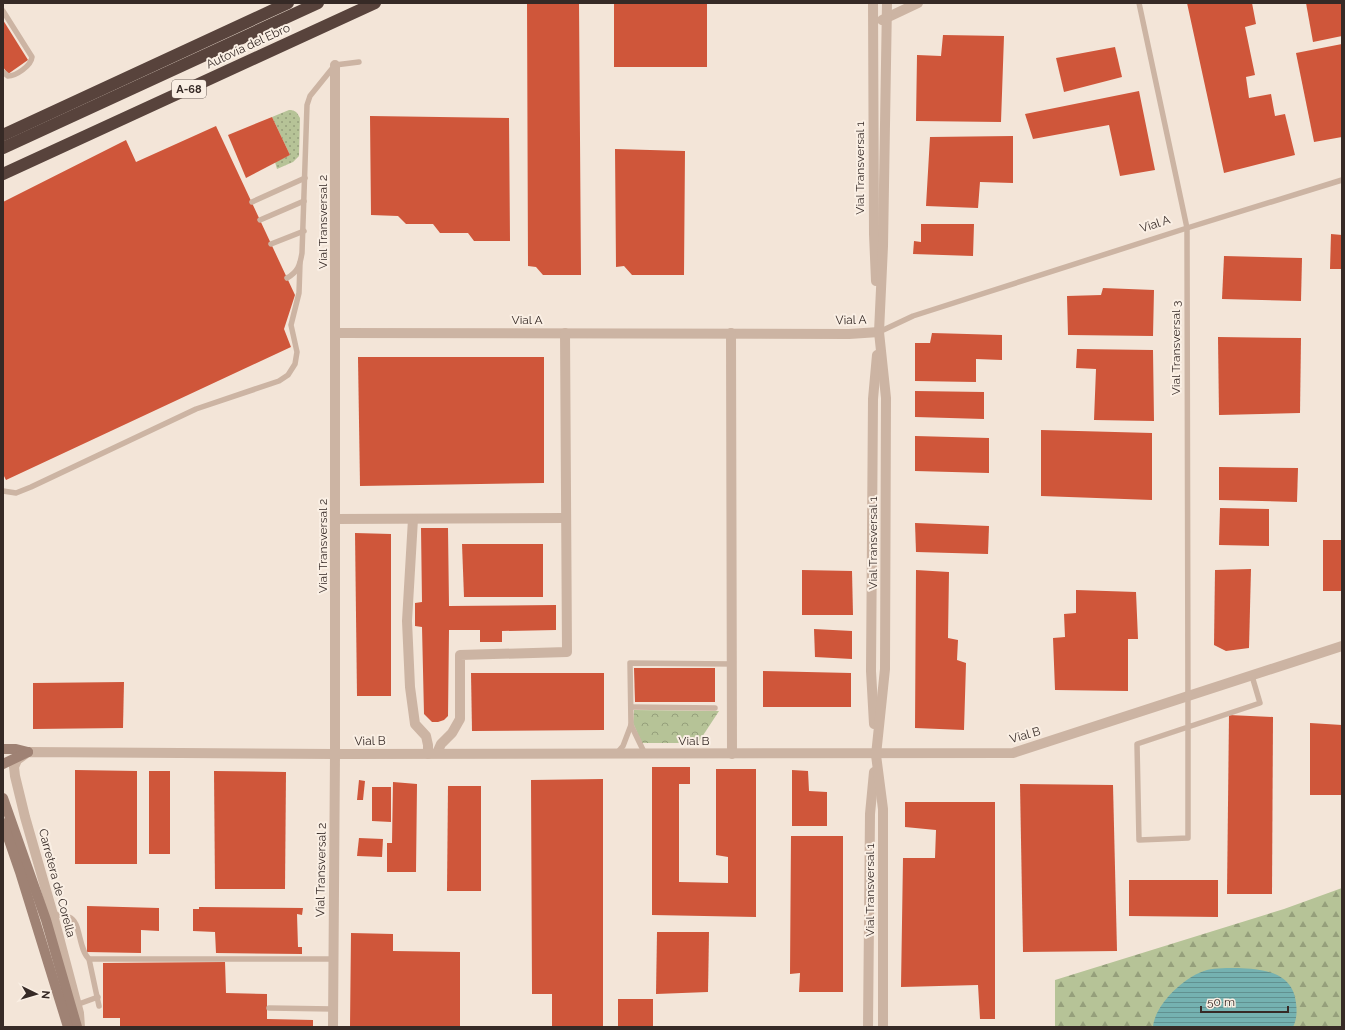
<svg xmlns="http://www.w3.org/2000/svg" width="1345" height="1030" viewBox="0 0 1345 1030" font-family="Raleway,sans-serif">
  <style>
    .grass { fill: url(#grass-dots) }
    .forest { fill: url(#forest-firs) }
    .park { fill: url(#park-crowns) }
    .water { fill: url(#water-rules) }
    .building { fill: #cf563a }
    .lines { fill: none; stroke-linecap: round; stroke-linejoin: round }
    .service { stroke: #ccb4a3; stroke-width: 5.5 }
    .minor { stroke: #ccb4a3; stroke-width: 10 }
    .secondary { stroke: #9f8274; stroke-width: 10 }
    .motorway { stroke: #58433c; stroke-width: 12 }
    .labels { text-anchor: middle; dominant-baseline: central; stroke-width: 4; stroke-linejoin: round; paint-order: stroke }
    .shield { fill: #faefe4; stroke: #71655f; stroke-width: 1 }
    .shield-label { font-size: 11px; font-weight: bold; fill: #362a26 }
    .street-label { font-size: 12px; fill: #362a26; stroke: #faefe4 }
  </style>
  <defs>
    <pattern id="grass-dots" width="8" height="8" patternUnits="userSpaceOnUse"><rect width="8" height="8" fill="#b6c397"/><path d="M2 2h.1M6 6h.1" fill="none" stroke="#959f7b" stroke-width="1.8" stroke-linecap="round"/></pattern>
    <pattern id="forest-firs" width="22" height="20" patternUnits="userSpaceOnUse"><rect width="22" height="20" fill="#b6c397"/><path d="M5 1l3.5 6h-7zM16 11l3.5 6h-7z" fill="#959f7b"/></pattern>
    <pattern id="park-crowns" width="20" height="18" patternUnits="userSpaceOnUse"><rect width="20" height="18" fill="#b6c397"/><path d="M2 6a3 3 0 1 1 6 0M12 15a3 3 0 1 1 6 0" fill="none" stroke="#959f7b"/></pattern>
    <pattern id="water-rules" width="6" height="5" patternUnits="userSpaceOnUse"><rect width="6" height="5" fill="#75b2b1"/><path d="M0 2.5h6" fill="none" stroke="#619190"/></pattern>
  </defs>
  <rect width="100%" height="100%" fill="#f3e5d8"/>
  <!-- grass -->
  <path class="grass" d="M289,110C295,110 297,112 300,118L299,156L293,162L277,169L275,162L290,155L272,117Z"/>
  <!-- forest -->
  <polygon class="forest" points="1342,888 1342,1027 1055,1027 1055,980 1284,909"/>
  <!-- park -->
  <polygon class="park" points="634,710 719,711 698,743 642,743 633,723"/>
  <!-- water -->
  <path class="water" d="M1238,968C1263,969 1293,972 1296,1003C1297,1011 1297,1019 1293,1027H1153C1155,1004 1185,976 1207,970C1216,968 1228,968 1238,968Z"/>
  <!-- building -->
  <g class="building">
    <polygon points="527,3 579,3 581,275 543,275 536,267 528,266"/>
    <rect x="614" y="3" width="93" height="64"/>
    <polygon points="1187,3 1252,3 1256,24 1245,27 1255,75 1246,77 1249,98 1271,94 1275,116 1285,114 1295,155 1224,173"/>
    <polygon points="1306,3 1342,3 1342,36 1313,42"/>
    <polygon points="3,20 28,60 8,74 3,67"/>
    <polygon points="943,35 1004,36 1001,122 916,121 917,55 941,56"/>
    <polygon points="1342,44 1342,137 1314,142 1296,53"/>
    <polygon points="1115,47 1122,77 1064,92 1056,58"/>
    <polygon points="1139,91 1155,170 1120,176 1109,125 1033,139 1025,114"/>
    <polygon points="370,116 509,118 510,241 474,241 468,233 440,233 433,224 406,224 398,216 371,215"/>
    <polygon points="272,117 290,155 246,178 228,135"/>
    <polygon points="216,126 295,295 284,329 291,347 6,480 3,474 3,202 126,140 136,162"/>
    <polygon points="1013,136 1013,183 980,182 978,208 926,206 930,137"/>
    <polygon points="615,149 685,151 684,275 632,275 624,266 616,267"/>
    <polygon points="921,224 974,224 973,256 913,254 914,241 921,242"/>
    <polygon points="1331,234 1342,235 1342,269 1330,269"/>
    <polygon points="1224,256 1302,258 1301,301 1222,299"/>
    <polygon points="1103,288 1154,290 1153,336 1068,335 1067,296 1101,295"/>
    <polygon points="932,333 1002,335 1002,360 976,359 976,382 915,381 915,343 930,343"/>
    <polygon points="1218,337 1301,338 1300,413 1219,415"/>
    <polygon points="1077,349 1153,350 1154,421 1094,420 1096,369 1076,368"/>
    <polygon points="358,357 544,357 544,483 360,486"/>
    <polygon points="915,391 984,392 984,419 915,417"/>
    <polygon points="1041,430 1152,433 1152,500 1041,496"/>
    <polygon points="915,436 989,438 989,473 915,471"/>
    <polygon points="1219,467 1298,468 1297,502 1219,500"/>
    <polygon points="1220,508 1269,509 1269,546 1219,545"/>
    <polygon points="915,523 989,526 988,554 916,552"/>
    <polygon points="421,528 448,528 449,606 556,605 556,630 502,631 502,642 480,642 480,630 449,630 448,716 444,720 438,722 432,722 424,714 422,627 415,626 415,603 422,602"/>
    <polygon points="355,533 391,534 391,696 357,696"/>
    <rect x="1323" y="540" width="19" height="51"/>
    <polygon points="462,544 543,544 543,597 464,597"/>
    <polygon points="1251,569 1249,648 1226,651 1214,645 1215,570"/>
    <polygon points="802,570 852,571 853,615 802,615"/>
    <polygon points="916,570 949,572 948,638 958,640 957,660 966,663 964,730 915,728"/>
    <polygon points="1076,590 1136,592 1138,639 1128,639 1128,691 1055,690 1053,638 1065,637 1064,614 1076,613"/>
    <polygon points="814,629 852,631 852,659 815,657"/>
    <polygon points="634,668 715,668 715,702 635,702"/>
    <polygon points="763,671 851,673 851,707 763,707"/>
    <polygon points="471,673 604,673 604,730 472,731"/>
    <polygon points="124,682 123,728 33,729 33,683"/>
    <polygon points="1229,715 1273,717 1272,894 1227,894"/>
    <polygon points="1310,723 1342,725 1342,795 1310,795"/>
    <polygon points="652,767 690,767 690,784 679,784 679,882 728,883 728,857 716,855 716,769 756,769 756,917 652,915"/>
    <polygon points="75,770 137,771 137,864 75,864"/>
    <polygon points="792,770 808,771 809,791 827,792 827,826 792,826"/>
    <rect x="149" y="771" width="21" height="83"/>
    <polygon points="214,771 286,772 285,889 215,889"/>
    <polygon points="603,779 603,1027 552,1027 552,994 532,994 531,780"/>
    <polygon points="359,780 365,781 363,800 357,800"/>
    <polygon points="393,782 417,784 416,872 387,872 387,843 392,843"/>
    <polygon points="1020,784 1113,785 1117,951 1023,952"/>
    <polygon points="448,786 481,786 481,891 447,891"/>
    <polygon points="372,787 391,787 391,822 372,821"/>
    <polygon points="905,802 995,802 995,1019 980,1019 978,985 901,987 903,858 935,858 936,830 905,827"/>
    <polygon points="791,836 843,836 843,992 799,992 800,973 790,974"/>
    <polygon points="359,838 383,839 382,857 357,856"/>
    <polygon points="1129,880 1218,880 1218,917 1129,916"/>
    <polygon points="87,906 159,908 159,931 141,930 141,953 87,952"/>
    <polygon points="199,907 303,908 302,915 297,914 298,947 302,947 302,954 216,953 215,932 193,931 193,909 199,909"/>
    <polygon points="657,932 709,932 708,992 656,994"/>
    <polygon points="351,933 393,934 393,951 460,952 460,1027 350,1027"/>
    <polygon points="225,962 226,993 267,994 267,1019 313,1020 313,1027 120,1027 120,1018 103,1018 103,963"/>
    <rect x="618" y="999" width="35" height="28"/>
  </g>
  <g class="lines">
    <!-- service -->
    <g class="service">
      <polyline points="1139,3 1187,228 1188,716 1188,838 1139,840 1137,744 1260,703 1252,676"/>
      <path d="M3,11L32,57C31,66 16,76 8,76L3,72"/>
      <polyline points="252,202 305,178"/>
      <polyline points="260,220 304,201"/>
      <polyline points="271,244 304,231"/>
      <path d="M287,278C298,272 300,265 302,253L307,105L310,96L335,65L359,62"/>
      <polyline points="879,332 913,316 1187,228 1342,180"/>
      <polyline points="3,491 16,493 31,487 196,409 279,381 288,375 295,364 297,352 291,325 299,293 300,263"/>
      <polyline points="631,707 715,708"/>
      <polyline points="631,725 645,754"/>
      <polyline points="617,753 623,746 631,725 630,663 732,664"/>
      <path d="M53,914C58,915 64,915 69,917C81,921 78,949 89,959H333"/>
      <polyline points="89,959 99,1006"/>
      <polyline points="76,1005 98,997"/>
      <polyline points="269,1008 333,1009"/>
    </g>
    <!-- minor -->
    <g class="minor">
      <polyline points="873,3 874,234 876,281"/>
      <polyline points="882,20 918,3"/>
      <polyline points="336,333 849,334 879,332"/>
      <polyline points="731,333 732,754"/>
      <polyline points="336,519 565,518"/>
      <polyline points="413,519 407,621 410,687 415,724 426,736 428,745 428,754"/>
      <polyline points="874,724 871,671 873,399 877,355"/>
      <polyline points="437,753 441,744 452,733 460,719 460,655 567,652 565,333"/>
      <polyline points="80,1027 79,1013 52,911 25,817 15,776 14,767 17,760 28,752 335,754 1013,753 1342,646"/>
      <polyline points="333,1027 335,754 335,65"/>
      <polyline points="868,1027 870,814 874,772"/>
      <polyline points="883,1027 883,809 876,755 885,669 886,398 879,332 883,246 887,3"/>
    </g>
    <!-- secondary -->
    <g class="secondary">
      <polyline points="3,749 16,749 28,752"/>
      <polyline points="3,764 28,752"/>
      <polyline points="3,798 46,920 77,1027"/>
      <polyline points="3,823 20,872 68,1027"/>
    </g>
    <!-- motorway -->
    <g class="motorway">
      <polyline points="3,135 288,3"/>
      <polyline points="3,148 318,3"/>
      <polyline points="3,174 375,3"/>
    </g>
  </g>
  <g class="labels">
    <!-- shield labels -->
    <rect class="shield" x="172" y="80" width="34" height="18" rx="3"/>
    <g class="shield-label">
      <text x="189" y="89">A-68</text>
    </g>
    <!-- street labels -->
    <g class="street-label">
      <text transform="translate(248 46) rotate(-25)">Autovía del Ebro</text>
      <text transform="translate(860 168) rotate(-90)">Vial Transversal 1</text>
      <text transform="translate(323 222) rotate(-90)">Vial Transversal 2</text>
      <text transform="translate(1155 224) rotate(-18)">Vial A</text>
      <text x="527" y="320">Vial A</text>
      <text transform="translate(851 320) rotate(-1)">Vial A</text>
      <text transform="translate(1176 348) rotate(-90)">Vial Transversal 3</text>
      <text transform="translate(873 543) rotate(-90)">Vial Transversal 1</text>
      <text transform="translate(323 546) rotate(-90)">Vial Transversal 2</text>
      <text transform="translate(1025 735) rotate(-16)">Vial B</text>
      <text transform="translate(370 741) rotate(-1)">Vial B</text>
      <text x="694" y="741">Vial B</text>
      <text transform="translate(321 870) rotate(-89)">Vial Transversal 2</text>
      <text transform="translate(57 883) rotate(75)">Carretera de Corella</text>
      <text transform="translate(870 890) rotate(-90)">Vial Transversal 1</text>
    </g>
  </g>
  <!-- border -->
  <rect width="1345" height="1030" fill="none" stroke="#362a26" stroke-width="8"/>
  <!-- north arrow -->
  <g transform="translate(36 994) rotate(95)" stroke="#faefe4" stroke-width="3" paint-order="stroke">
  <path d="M0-3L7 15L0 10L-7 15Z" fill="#362a26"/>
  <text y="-6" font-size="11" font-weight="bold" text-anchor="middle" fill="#362a26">N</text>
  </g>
  <!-- scale -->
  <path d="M1201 1006v6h87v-6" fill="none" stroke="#362a26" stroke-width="2"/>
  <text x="1207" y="1006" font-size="12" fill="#362a26" stroke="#faefe4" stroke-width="3" paint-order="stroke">50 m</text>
</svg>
